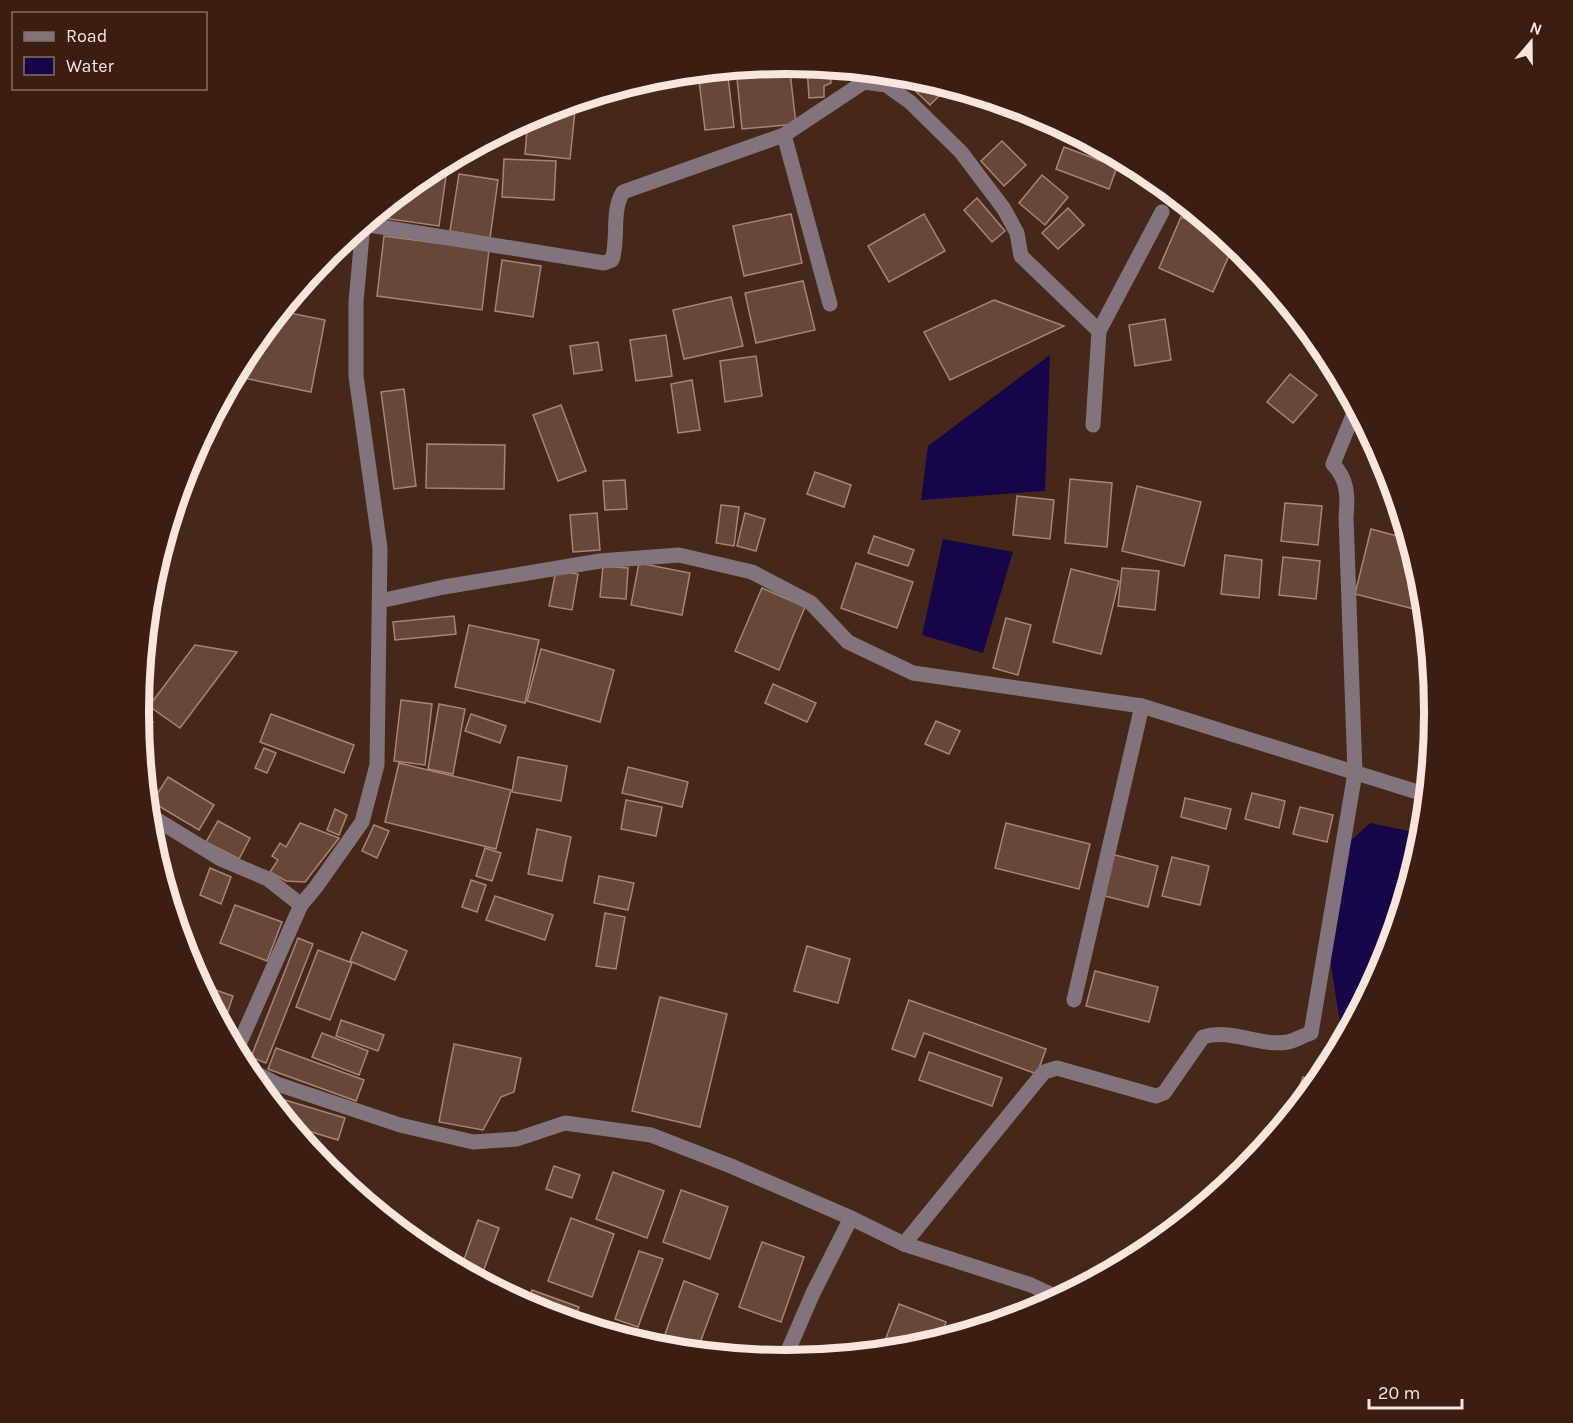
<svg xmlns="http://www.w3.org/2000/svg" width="1573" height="1423" viewBox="0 0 1573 1423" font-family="Karla,sans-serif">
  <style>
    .water { fill: #170549 }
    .building { fill: #674739; stroke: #a88475; stroke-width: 1.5 }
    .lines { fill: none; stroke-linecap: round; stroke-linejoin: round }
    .minor { stroke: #83737c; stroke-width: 15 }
    .rim { fill: none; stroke: #f9e5dc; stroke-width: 8 }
  </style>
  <rect width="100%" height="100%" fill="#46281b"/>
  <!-- water -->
  <g class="water">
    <polygon points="1050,355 1045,491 921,500 928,446"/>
    <polygon points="943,539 1013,552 983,653 922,635"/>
    <polygon points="1370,823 1423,834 1385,960 1351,1025 1340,1023 1330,959 1346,845"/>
  </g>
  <!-- building -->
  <g class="building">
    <polygon points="789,63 796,124 742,129 736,68"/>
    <polygon points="807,65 830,67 831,83 824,86 824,97 809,98"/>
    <polygon points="727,69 734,127 705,130 698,72"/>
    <polygon points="681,73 682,79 645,80 660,75"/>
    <polygon points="898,74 913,76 949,86 930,105"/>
    <polygon points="576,101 570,159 525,154 528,118 539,112"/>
    <polygon points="1022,109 1035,113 1076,135 1072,142 1021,111"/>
    <polygon points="1002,141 1026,165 1004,186 981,161"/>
    <polygon points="1064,147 1117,167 1109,189 1056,169"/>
    <polygon points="504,159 556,161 554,200 502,197"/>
    <polygon points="425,173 446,176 439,226 375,217 376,214"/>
    <polygon points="459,174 498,180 490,238 450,231"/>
    <polygon points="1042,175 1068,197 1045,225 1019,203"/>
    <polygon points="977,198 1005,231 992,242 964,210"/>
    <polygon points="1068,208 1084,225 1058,249 1042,233"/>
    <polygon points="791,214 802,263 744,276 733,226"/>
    <polygon points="924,214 945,251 889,282 868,246"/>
    <polygon points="1181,217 1225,237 1234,244 1213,292 1159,268"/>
    <polygon points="384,236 489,250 482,310 377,296"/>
    <polygon points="502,260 541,266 533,317 495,311"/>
    <polygon points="803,281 815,330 756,343 745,293"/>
    <polygon points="731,297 743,346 684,359 673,310"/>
    <polygon points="994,300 1064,326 950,380 924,332"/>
    <polygon points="280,311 325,320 311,392 234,376 247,351"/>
    <polygon points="1165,319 1171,360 1135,366 1129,325"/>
    <polygon points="666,335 672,376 636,381 630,340"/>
    <polygon points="598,342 602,370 574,374 570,346"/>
    <polygon points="756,356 762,396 725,402 720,361"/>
    <polygon points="1290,374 1317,395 1293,423 1267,402"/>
    <polygon points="692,380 700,430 678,433 671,384"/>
    <polygon points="404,389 416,486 394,489 381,392"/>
    <polygon points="561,405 586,471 558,481 533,415"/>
    <polygon points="427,444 505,445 504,489 426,488"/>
    <polygon points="815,472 851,485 844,507 807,494"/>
    <polygon points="1070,479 1112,483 1107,547 1065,543"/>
    <polygon points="625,480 627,509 605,510 603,481"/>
    <polygon points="1137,486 1201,502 1184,566 1122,551"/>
    <polygon points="1017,496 1054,500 1050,539 1013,535"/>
    <polygon points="1285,503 1322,506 1318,545 1281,541"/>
    <polygon points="721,505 739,507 734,546 716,543"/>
    <polygon points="597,513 600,550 573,552 570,515"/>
    <polygon points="745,513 765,519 756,551 737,546"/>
    <polygon points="1371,529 1409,539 1423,585 1418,610 1355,594"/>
    <polygon points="874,536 914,550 908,566 868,553"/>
    <polygon points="1225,555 1262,560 1259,598 1221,594"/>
    <polygon points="1283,557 1320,561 1316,599 1279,595"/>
    <polygon points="639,563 690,573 682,615 631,605"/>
    <polygon points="856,563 913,582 897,628 841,608"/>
    <polygon points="603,566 628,568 626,599 600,597"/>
    <polygon points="1122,568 1159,571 1155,610 1118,606"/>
    <polygon points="1071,569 1119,581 1101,654 1053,642"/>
    <polygon points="556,570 578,574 572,610 549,606"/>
    <polygon points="762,588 805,607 779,670 735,651"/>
    <polygon points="454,616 456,634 395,640 393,622"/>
    <polygon points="1006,618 1031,625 1018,675 993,668"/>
    <polygon points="469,625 539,640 525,703 455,687"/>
    <polygon points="195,645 237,652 180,728 149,706"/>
    <polygon points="541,649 614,670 600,722 527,701"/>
    <polygon points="773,684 816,703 807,722 765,703"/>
    <polygon points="401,700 432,704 425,765 394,761"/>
    <polygon points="439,704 465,709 453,774 428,769"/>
    <polygon points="138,711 153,722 141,738"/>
    <polygon points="271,714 354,745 344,773 260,742"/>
    <polygon points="471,714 506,726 500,743 465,731"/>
    <polygon points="936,721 960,731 949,754 925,744"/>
    <polygon points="264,748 276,753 267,773 255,768"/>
    <polygon points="518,757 567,766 561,801 512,792"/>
    <polygon points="399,763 511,790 496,849 385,822"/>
    <polygon points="628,767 688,782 682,807 622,793"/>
    <polygon points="168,777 214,805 199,830 152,802"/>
    <polygon points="1252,793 1285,801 1279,828 1245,819"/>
    <polygon points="1185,798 1231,809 1226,829 1181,817"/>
    <polygon points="626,800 662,807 656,836 621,829"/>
    <polygon points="1300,807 1333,815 1327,842 1293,834"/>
    <polygon points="335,809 347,815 339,835 327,830"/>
    <polygon points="218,821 250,838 239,859 206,842"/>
    <polygon points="300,823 339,838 305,882 286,881 270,872 278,860 272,856 280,843 286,847"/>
    <polygon points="1006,823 1090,844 1079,889 995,868"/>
    <polygon points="374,825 389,831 377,858 362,851"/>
    <polygon points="537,829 571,837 562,881 528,874"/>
    <polygon points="485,848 501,853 492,881 476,876"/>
    <polygon points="1111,854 1158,866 1148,907 1101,895"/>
    <polygon points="1172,857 1209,866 1200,905 1162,896"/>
    <polygon points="210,868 231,877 221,904 200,895"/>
    <polygon points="599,876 634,883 628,910 594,903"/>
    <polygon points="471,880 486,885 477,912 462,907"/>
    <polygon points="495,896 553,915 545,940 486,920"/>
    <polygon points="235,905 282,922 267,961 220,943"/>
    <polygon points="605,913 625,917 616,969 596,966"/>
    <polygon points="362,932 407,951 395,980 350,961"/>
    <polygon points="298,938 313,944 266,1063 251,1057"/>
    <polygon points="807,946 850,959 838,1003 794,991"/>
    <polygon points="318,950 352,963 330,1020 296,1007"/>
    <polygon points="1095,971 1158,987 1149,1022 1086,1006"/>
    <polygon points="201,985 233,996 223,1026"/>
    <polygon points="660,997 727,1014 700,1127 632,1111"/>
    <polygon points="909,1000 1046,1049 1037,1074 924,1033 915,1057 892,1049"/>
    <polygon points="341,1020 384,1035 378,1051 336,1036"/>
    <polygon points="322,1033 368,1051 359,1075 312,1057"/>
    <polygon points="454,1044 521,1058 514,1092 501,1097 483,1130 439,1122"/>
    <polygon points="276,1048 364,1080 356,1101 268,1069"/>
    <polygon points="929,1052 1002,1078 992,1106 919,1080"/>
    <polygon points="1303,1077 1318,1082 1289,1117"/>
    <polygon points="265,1094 345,1118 338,1140 292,1126"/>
    <polygon points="554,1166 580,1175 572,1198 546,1189"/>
    <polygon points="613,1172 664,1191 647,1238 596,1219"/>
    <polygon points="681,1190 728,1207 710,1259 663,1242"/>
    <polygon points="377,1210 403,1218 400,1229"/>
    <polygon points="571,1218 614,1234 592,1297 548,1281"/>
    <polygon points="478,1220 499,1228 482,1275 461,1268"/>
    <polygon points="762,1242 804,1257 781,1322 739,1307"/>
    <polygon points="639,1251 663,1259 638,1327 615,1319"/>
    <polygon points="684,1281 718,1294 697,1351 663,1340"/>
    <polygon points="532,1290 579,1307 574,1321 538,1310 527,1304"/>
    <polygon points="899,1304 946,1322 940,1339 913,1348 899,1349 884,1343"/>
    <polygon points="971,1321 983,1326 966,1331"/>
  </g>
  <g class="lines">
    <!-- minor -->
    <g class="minor">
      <polyline points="784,135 830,304"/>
      <path d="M363,224L604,263L612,260C619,239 611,211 623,192L784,135L864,82L886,85L910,102L961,152L1004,209L1017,233L1021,256L1099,331L1093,425"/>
      <polyline points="1099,331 1162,212"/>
      <polyline points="380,601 444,587 600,561 679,555 752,572 811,603 848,642 913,673 1142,706 1427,795"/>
      <polyline points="148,811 154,818 221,859 268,879 301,905"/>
      <polyline points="1074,1000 1142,706"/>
      <polyline points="236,1051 301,905 316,887 362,822 377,765 380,548 356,376 356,302 363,224"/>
      <polyline points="245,1068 277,1084 400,1125 473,1142 517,1139 565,1123 651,1135 731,1166 851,1218 904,1244 1031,1285 1059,1298"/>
      <path d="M904,1244L1044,1072L1057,1068L1156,1096L1164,1093L1203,1037C1230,1028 1260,1047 1288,1042C1296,1040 1304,1035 1311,1033L1355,773L1346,517C1348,496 1348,480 1333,464L1356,408"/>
      <polyline points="784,1360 813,1293 851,1218"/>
    </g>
  </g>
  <!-- crop -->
  <path d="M0 0H1573V1423H0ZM786 74H787A637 637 0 0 1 1424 711V713A637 637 0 0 1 787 1350H786A637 637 0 0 1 149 713V711A637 637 0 0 1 786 74Z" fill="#3b1e11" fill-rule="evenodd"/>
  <path class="rim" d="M786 74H787A637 637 0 0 1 1424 711V713A637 637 0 0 1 787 1350H786A637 637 0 0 1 149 713V711A637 637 0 0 1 786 74Z"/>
  <!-- legend -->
  <rect x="12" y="12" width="195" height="78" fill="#3b1e11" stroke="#876e62" stroke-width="1.5"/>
  <rect x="24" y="32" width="30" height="9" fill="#83737c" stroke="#876e62" stroke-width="1.5"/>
  <text x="66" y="42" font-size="18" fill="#f9e5dc">Road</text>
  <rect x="24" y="57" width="30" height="18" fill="#170549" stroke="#876e62" stroke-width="1.5"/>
  <text x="66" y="72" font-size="18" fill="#f9e5dc">Water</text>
  <!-- north arrow -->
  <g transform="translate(1531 42) rotate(20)" stroke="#3b1e11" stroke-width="4.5" paint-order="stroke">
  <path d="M0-4.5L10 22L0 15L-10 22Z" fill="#f9e5dc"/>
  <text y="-9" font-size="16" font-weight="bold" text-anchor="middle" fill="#f9e5dc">N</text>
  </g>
  <!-- scale -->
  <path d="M1369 1399v9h93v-9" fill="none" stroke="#f9e5dc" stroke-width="3"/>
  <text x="1378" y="1399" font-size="18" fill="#f9e5dc" stroke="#3b1e11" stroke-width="4.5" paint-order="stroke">20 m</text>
</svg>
